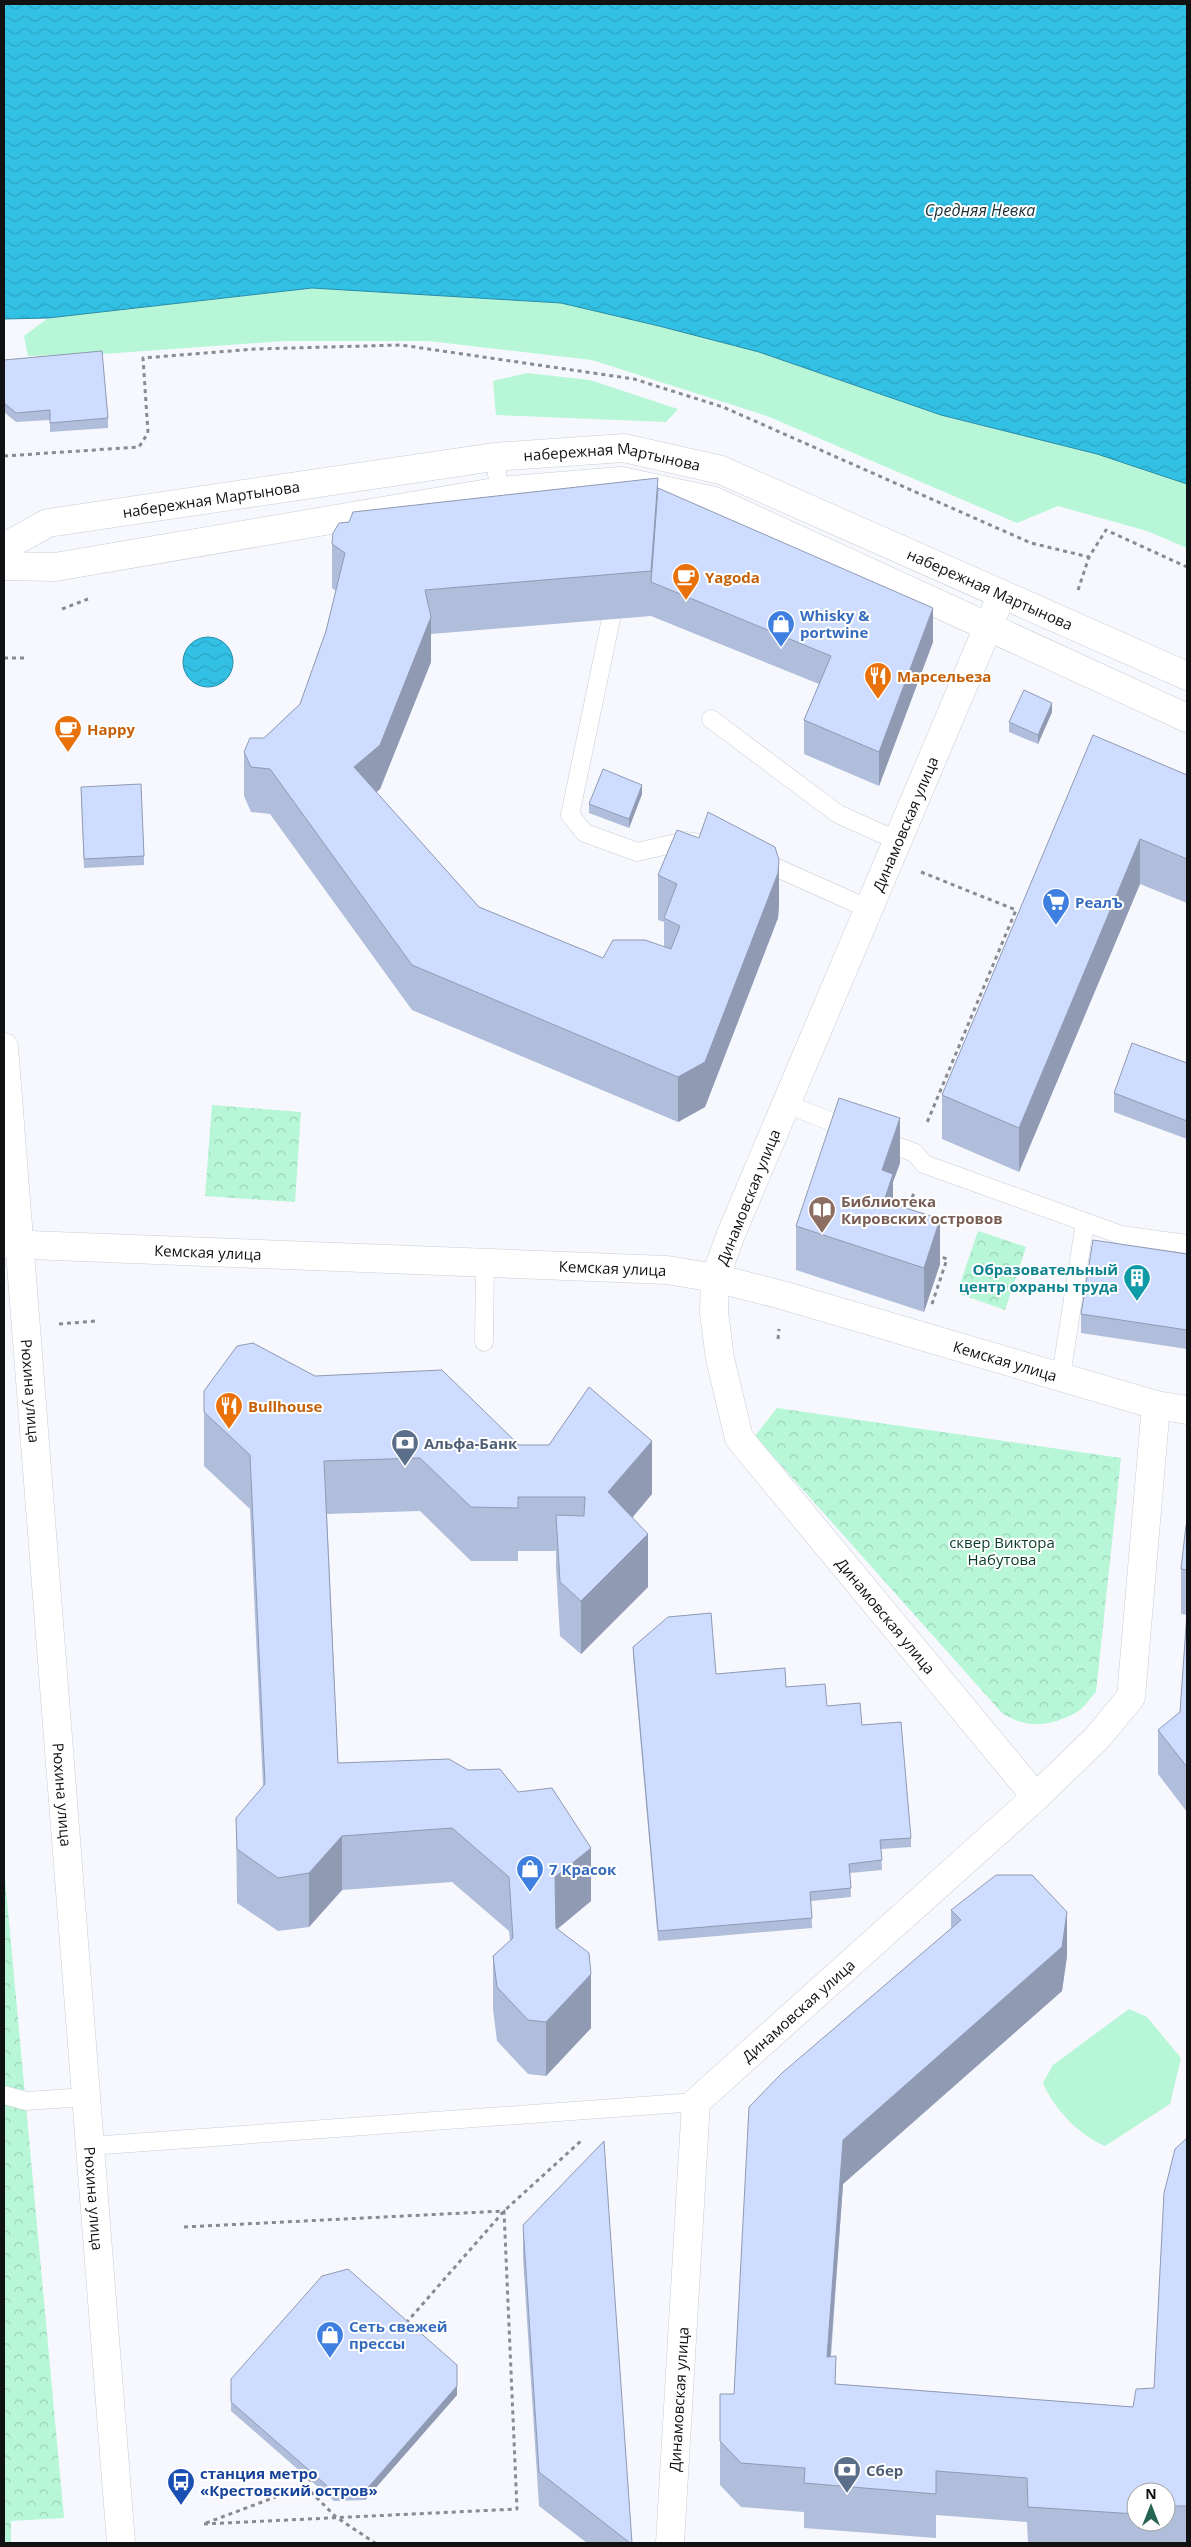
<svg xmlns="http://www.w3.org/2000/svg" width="1191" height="2547" viewBox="0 0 1191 2547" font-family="'Open Sans',sans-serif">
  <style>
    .grass { fill: #b7f6d7 }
    .park { fill: url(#park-crowns) }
    .water { fill: url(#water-waves); stroke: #288ca6 }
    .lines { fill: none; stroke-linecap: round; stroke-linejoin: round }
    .service-casing { stroke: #c9cdd4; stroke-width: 19 }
    .minor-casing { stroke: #c9cdd4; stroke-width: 29 }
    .tertiary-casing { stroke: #c9cdd4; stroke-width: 29 }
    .path { stroke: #898b90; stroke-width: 3; stroke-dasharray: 4 4; stroke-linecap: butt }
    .service { stroke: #fff; stroke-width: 18 }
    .minor { stroke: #fff; stroke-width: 28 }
    .tertiary { stroke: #fff; stroke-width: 28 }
    .wall { fill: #b0bddb; fill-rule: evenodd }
    .shaded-wall { fill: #909ab2 }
    .building { fill: #cddcff; stroke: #909ab2 }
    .labels { text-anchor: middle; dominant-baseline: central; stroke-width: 4; stroke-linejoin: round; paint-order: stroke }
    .street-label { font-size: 15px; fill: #0f1113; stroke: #fff }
    .food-label { font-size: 15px; font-weight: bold; fill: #c56008; stroke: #fff; text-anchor: start }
    .shop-label { font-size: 15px; font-weight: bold; fill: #366cbe; stroke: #fff; text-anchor: start }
    .education-label { font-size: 15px; font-weight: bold; fill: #785e54; stroke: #fff; text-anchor: start }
    .culture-label { font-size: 15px; font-weight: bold; fill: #0d838f; stroke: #fff; text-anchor: end }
    .service-label { font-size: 15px; font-weight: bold; fill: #4e5e75; stroke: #fff; text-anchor: start }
    .park-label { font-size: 15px; fill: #073b28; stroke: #fff }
    .transit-label { font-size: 15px; font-weight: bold; fill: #164399; stroke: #fff; text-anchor: start }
    .water-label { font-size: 16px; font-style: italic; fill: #1b3239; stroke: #fff }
  </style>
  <defs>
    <pattern id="park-crowns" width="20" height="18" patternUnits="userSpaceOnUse" patternTransform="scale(1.25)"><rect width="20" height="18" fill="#b7f6d7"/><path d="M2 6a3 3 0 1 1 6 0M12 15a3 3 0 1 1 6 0" fill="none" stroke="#9cd2b8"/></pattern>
    <pattern id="water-waves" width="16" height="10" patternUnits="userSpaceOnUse" patternTransform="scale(1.25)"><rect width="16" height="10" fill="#32c1e5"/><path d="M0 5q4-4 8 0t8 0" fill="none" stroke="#2ba5c4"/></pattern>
  </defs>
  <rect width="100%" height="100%" fill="#f6f8fe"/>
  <!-- grass -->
  <g class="grass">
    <polygon points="312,288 561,303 659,326 759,352 941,415 1097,454 1187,484 1187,548 1147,531 1058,506 1017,523 767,416 592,360 428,341 284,341 103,354 28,356 24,336 48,318"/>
    <polygon points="527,373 590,380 678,409 666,422 496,415 493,381"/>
    <path d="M1129,2009L1147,2017L1181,2058L1170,2104L1105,2146C1079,2135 1054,2109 1043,2083L1053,2065Z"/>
  </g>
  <!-- park -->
  <g class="park">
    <polygon points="212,1105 301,1112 295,1202 205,1196"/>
    <polygon points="978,1231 1026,1247 1005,1310 957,1293"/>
    <path d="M777,1408L1121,1458L1096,1692C1090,1698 1084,1708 1077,1712C1050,1727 1027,1729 1002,1713L755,1436Z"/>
    <polygon points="4,1867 64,2518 11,2521 11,2543 4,2543"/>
  </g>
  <!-- water -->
  <g class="water">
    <polygon points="4,4 1187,4 1187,484 1097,454 941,415 759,352 659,326 561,303 312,288 48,318 4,319"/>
    <circle cx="208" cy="662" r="25"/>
  </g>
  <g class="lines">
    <defs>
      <g id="service">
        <polyline points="494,457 500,491"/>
        <polyline points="611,619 570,815 585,833 637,852 685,841 694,842"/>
        <polyline points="711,719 838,814 898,841"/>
        <polyline points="757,859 869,909"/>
        <polyline points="786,1104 853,1130"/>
        <polyline points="878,1139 915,1153 924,1164 1121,1235 1187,1244"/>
        <polyline points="484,1342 485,1262"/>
        <polyline points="1061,1376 1085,1222"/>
        <polyline points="4,2095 26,2101 86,2097"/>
        <polyline points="90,2146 696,2102"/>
      </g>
      <g id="minor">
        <path id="s1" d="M1002,594L731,1234L715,1278L714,1312L720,1359L739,1438L1036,1797"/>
        <path id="s2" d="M4,1244L667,1270L715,1278L782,1295L1156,1405L1187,1410"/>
        <path id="s3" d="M670,2543L696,2102L1036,1797L1097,1738L1131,1697L1156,1405"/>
      </g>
      <g id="tertiary">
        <path id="s4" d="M4,547L48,523L494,457L624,448L721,470L1187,676"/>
        <polyline points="4,566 55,567 500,491 621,481 714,501 1187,718"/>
        <path id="s5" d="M4,1047L121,2543"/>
      </g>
    </defs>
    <!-- service casing -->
    <use href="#service" class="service-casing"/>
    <!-- minor casing -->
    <use href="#minor" class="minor-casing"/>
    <!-- tertiary casing -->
    <use href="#tertiary" class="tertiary-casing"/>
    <!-- path -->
    <g class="path">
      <polyline points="4,456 139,447 148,433 143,358 255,349 401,345 634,379 723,407 1031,543 1089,557 1106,530 1187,567"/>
      <polyline points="1078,590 1089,557"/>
      <polyline points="62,609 88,599"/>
      <polyline points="4,658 25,658"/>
      <polyline points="921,872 1016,910 926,1125"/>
      <polyline points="908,1213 914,1192"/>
      <polyline points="932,1304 947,1259 937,1255"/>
      <polyline points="59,1324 96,1321"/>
      <polyline points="778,1339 779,1329"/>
      <polyline points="184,2227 504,2211 517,2509 204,2524"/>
      <polyline points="406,2323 504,2211 582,2140"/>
      <polyline points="305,2486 336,2517 375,2543"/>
      <polyline points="206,2523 305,2486 311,2479"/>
    </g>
    <!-- service -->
    <use href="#service" class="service"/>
    <!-- minor -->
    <use href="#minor" class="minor"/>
    <!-- tertiary -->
    <use href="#tertiary" class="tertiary"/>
  </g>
  <!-- wall -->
  <g class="wall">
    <polygon points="4,360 108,418 108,428 50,432 50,420 16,422 4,412"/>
    <polygon points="658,488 933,642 879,786 804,754 804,720 819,684 651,616 431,634 431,662 380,789 376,792 479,907 603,958 664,947 664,922 658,920 658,875 779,905 778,918 705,1107 678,1122 412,1010 270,814 251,812 244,796 244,752 264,738 300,704 326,631 336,591 332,588 332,544 349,522"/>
    <polygon points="1052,712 1038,744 1009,732 1009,722"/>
    <polygon points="1187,775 1187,903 1140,884 1019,1172 942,1139 942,1095"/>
    <polygon points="81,787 144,856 144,865 84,868"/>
    <polygon points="642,794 629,828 589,813 589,804"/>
    <polygon points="1187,1063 1187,1139 1114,1112 1114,1093"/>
    <polygon points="900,1163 893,1182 893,1204 940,1264 924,1312 796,1270 796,1226"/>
    <polygon points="1187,1254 1187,1349 1081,1333 1081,1314"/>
    <polygon points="315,1376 519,1445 652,1494 633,1517 648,1587 581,1654 560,1636 556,1568 556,1551 518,1551 518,1561 471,1561 420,1511 327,1514 338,1763 591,1901 557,1929 591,2028 546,2076 528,2074 497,2041 493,2009 493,1956 510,1941 509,1931 452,1882 342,1890 309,1927 278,1931 237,1903 236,1818 263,1787 250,1509 204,1466 204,1391"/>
    <polygon points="1187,1524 1187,1812 1158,1774 1158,1730 1180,1712 1187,1615 1181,1614 1181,1569"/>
    <polygon points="633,1647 716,1674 786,1687 862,1725 911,1838 911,1847 881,1849 882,1870 850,1873 851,1897 811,1901 812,1928 658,1941 633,1656"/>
    <path d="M951,1910L1067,1956L1062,1991L843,2184L831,2357L836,2384L1133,2407L1154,2388L1187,2138V2543H1028L1027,2522L936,2515V2538L804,2528V2512L741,2507L720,2485V2394H734L951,1928ZM1136,2492H1166V2522H1136Z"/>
    <polygon points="523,2225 632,2543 587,2543 539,2506 523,2258"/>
    <polygon points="231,2379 457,2395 365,2500 334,2501 231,2411"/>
  </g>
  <!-- shaded-wall -->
  <g class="shaded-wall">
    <polygon points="658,478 658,522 651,582 651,571"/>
    <polygon points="933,608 933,642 879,786 879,752"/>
    <polygon points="431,617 431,662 380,789 354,812 354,767"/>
    <polygon points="1052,703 1052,712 1038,744 1038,735"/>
    <polygon points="642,785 642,794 629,828 629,819"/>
    <polygon points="1140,839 1140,884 1019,1172 1019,1128"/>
    <polygon points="779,860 779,905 778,918 705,1107 678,1122 678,1077"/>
    <polygon points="900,1118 900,1163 893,1182 893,1219 884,1245 882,1170"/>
    <polygon points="940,1219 940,1264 924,1312 924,1268"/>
    <polygon points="652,1441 652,1494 608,1546 608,1492"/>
    <polygon points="648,1534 648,1587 581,1654 581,1601"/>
    <polygon points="342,1836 342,1890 309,1927 309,1873"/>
    <polygon points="591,1848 591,1901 555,1931 555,1877"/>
    <polygon points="1067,1912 1067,1956 1062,1991 843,2184 827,2401 827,2357 843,2140"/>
    <polygon points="591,1974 591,2028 546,2076 546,2022"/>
    <polygon points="457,2386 457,2395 365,2500 365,2491"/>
  </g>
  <!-- building -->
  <g class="building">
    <polygon points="102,351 108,418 50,423 50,410 16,413 4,403 4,360"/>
    <polygon points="658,478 651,571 425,590 431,617 380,745 354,767 479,907 603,958 613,940 645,940 671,949 680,926 664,918 677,884 658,875 677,830 699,838 708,812 775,847 779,860 778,873 705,1062 678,1077 412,965 270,769 251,767 244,752 250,738 264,738 300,704 326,631 345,553 332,544 333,533 339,523 349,522 353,512"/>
    <polygon points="658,488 933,608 879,752 804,720 831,656 651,582"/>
    <polygon points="1024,690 1052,703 1038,735 1009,722"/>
    <polygon points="1093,735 1187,775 1187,859 1140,839 1019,1128 942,1095"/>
    <polygon points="603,769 642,785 629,819 589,804"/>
    <polygon points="141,784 144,856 84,859 81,787"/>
    <polygon points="1132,1043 1187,1063 1187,1121 1114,1093"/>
    <polygon points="839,1098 900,1118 882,1170 893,1174 884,1201 940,1219 924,1268 796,1226"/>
    <polygon points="1093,1240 1187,1254 1187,1330 1081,1314"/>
    <polygon points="253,1343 315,1376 442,1370 519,1445 549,1445 589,1387 652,1441 608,1492 648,1534 581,1601 560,1582 556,1515 584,1516 585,1497 518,1497 518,1508 471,1507 420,1458 324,1461 338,1763 449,1759 468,1770 500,1769 518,1792 552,1788 591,1848 555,1877 556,1928 589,1953 591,1974 546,2022 528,2020 497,1987 493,1956 513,1938 509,1877 452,1828 342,1836 309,1873 278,1878 237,1849 236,1818 265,1784 250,1455 204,1412 204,1391 237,1346"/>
    <polygon points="1187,1524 1187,1570 1181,1569 1186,1525"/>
    <polygon points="1187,1612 1187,1767 1158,1730 1180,1712"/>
    <polygon points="711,1613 716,1674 785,1668 786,1687 825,1684 827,1706 860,1703 862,1725 901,1722 911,1838 880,1840 882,1860 849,1864 851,1888 810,1892 812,1918 658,1931 633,1647 668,1617"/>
    <polygon points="996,1875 1032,1875 1067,1912 1062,1947 843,2140 827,2357 836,2356 835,2384 1133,2407 1136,2389 1154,2388 1164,2193 1175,2149 1187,2138 1187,2506 1168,2506 1168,2517 1166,2517 1166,2492 1136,2492 1136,2514 1028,2507 1027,2478 936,2471 936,2494 804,2483 805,2468 741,2463 720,2441 720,2394 734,2394 749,2107 782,2073 961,1920 951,1910"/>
    <polygon points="604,2141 632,2543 630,2543 539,2472 523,2225"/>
    <polygon points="348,2269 457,2365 457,2386 365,2491 334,2492 231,2402 231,2379 322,2276"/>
  </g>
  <!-- icons -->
  <defs>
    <symbol id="cafe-pin" viewBox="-11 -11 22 30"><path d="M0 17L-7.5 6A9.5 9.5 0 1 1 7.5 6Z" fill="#e8710a" stroke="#fff"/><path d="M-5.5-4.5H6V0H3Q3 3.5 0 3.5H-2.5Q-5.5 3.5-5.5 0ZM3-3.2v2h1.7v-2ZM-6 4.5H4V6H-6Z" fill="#fff"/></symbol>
    <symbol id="shop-pin" viewBox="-11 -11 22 30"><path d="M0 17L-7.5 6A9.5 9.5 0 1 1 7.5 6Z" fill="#3f7fe0" stroke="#fff"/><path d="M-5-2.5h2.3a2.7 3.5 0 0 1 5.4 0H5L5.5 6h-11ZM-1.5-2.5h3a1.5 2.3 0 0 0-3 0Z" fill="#fff"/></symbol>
    <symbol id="restaurant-pin" viewBox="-11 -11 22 30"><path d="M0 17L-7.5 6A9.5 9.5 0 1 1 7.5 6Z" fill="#e8710a" stroke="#fff"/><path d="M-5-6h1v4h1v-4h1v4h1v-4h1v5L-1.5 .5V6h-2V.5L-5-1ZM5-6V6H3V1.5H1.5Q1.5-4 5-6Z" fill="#fff"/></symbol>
    <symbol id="supermarket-pin" viewBox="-11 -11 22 30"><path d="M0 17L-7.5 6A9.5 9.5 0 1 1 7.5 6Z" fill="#3f7fe0" stroke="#fff"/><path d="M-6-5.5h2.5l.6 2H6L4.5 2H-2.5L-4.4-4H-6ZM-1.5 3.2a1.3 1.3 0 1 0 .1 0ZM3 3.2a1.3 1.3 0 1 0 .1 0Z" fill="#fff"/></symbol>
    <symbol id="library-pin" viewBox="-11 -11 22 30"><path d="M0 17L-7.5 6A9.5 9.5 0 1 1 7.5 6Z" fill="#8d6e63" stroke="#fff"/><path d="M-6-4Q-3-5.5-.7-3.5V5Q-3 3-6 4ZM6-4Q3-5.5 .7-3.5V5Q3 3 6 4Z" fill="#fff"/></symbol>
    <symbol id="building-pin" viewBox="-11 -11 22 30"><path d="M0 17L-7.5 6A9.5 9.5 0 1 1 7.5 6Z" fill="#0f9aa8" stroke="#fff"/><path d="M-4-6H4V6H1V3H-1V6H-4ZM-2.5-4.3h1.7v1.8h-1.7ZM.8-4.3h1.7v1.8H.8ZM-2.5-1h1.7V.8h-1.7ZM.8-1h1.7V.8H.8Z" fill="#fff"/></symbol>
    <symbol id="bank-pin" viewBox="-11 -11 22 30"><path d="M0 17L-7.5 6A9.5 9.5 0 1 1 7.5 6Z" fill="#5c6f8a" stroke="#fff"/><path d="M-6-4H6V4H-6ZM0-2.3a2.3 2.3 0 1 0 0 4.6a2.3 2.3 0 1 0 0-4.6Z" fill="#fff"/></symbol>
    <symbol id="bus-pin" viewBox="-11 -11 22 30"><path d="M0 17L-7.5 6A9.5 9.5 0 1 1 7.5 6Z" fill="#1a4fb4" stroke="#fff"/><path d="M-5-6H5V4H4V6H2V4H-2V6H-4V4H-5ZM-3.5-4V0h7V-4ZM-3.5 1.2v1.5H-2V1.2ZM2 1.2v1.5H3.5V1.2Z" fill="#fff"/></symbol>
  </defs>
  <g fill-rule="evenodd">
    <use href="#cafe-pin" x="670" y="561" width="32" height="43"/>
    <use href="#shop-pin" x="765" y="608" width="32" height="43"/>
    <use href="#restaurant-pin" x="862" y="660" width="32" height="43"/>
    <use href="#cafe-pin" x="52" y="713" width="32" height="43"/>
    <use href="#supermarket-pin" x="1040" y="886" width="32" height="43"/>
    <use href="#library-pin" x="806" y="1194" width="32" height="43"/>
    <use href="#building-pin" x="1121" y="1262" width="32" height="43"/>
    <use href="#restaurant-pin" x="213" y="1390" width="32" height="43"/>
    <use href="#bank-pin" x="389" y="1427" width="32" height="43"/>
    <use href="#shop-pin" x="514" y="1853" width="32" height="43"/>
    <use href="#shop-pin" x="314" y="2319" width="32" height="43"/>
    <use href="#bank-pin" x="831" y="2454" width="32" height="43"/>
    <use href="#bus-pin" x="165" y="2466" width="32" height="43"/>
  </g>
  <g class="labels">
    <!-- street labels -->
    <g class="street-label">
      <text stroke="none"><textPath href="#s4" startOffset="620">набережная Мартынова</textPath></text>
      <text stroke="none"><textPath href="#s4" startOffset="215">набережная Мартынова</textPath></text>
      <text stroke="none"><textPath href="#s4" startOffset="1025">набережная Мартынова</textPath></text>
      <text transform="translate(905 824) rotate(-67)">Динамовская улица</text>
      <text transform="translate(748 1197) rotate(-68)">Динамовская улица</text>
      <text stroke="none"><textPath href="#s2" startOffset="204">Кемская улица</textPath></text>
      <text stroke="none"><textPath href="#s2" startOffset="609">Кемская улица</textPath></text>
      <text stroke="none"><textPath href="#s2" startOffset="1014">Кемская улица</textPath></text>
      <text stroke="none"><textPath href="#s5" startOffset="345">Рюхина улица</textPath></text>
      <text stroke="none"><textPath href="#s1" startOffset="1135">Динамовская улица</textPath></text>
      <text stroke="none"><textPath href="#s5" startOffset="750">Рюхина улица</textPath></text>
      <text stroke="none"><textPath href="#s3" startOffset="579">Динамовская улица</textPath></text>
      <text stroke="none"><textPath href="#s5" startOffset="1155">Рюхина улица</textPath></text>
      <text stroke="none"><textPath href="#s3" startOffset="144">Динамовская улица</textPath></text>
    </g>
    <!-- food labels -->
    <g class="food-label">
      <text x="705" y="577">Yagoda</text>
      <text x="897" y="676">Марсельеза</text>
      <text x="87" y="729">Happy</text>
      <text x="248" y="1406">Bullhouse</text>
    </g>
    <!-- shop labels -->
    <g class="shop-label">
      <text x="800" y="615">Whisky &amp;<tspan x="800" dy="17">portwine</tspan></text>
      <text x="1075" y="902">РеалЪ</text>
      <text x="549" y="1869">7 Красок</text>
      <text x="349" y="2326">Сеть свежей<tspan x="349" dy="17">прессы</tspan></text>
    </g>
    <!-- education labels -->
    <g class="education-label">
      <text x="841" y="1201">Библиотека<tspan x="841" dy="17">Кировских островов</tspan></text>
    </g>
    <!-- culture labels -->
    <g class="culture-label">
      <text x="1118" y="1269">Образовательный<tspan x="1118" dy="17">центр охраны труда</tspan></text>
    </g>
    <!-- service labels -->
    <g class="service-label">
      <text x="424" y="1443">Альфа-Банк</text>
      <text x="866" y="2470">Сбер</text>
    </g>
    <!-- park labels -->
    <g class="park-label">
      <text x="1002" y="1542">сквер Виктора<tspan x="1002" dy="17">Набутова</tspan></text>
    </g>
    <!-- transit labels -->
    <g class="transit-label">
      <text x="200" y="2473">станция метро<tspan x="200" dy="17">«Крестовский остров»</tspan></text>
    </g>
    <!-- water labels -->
    <g class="water-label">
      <text x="980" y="210">Средняя Невка</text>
    </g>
  </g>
  <!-- border -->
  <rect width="1191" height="2547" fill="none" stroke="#0f1113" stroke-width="10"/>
  <!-- north arrow -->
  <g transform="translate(1151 2507)"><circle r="24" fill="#ffffff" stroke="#9fa0a1"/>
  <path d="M0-4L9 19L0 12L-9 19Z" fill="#266553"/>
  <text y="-8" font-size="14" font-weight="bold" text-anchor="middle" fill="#0f1113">N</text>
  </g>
</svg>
